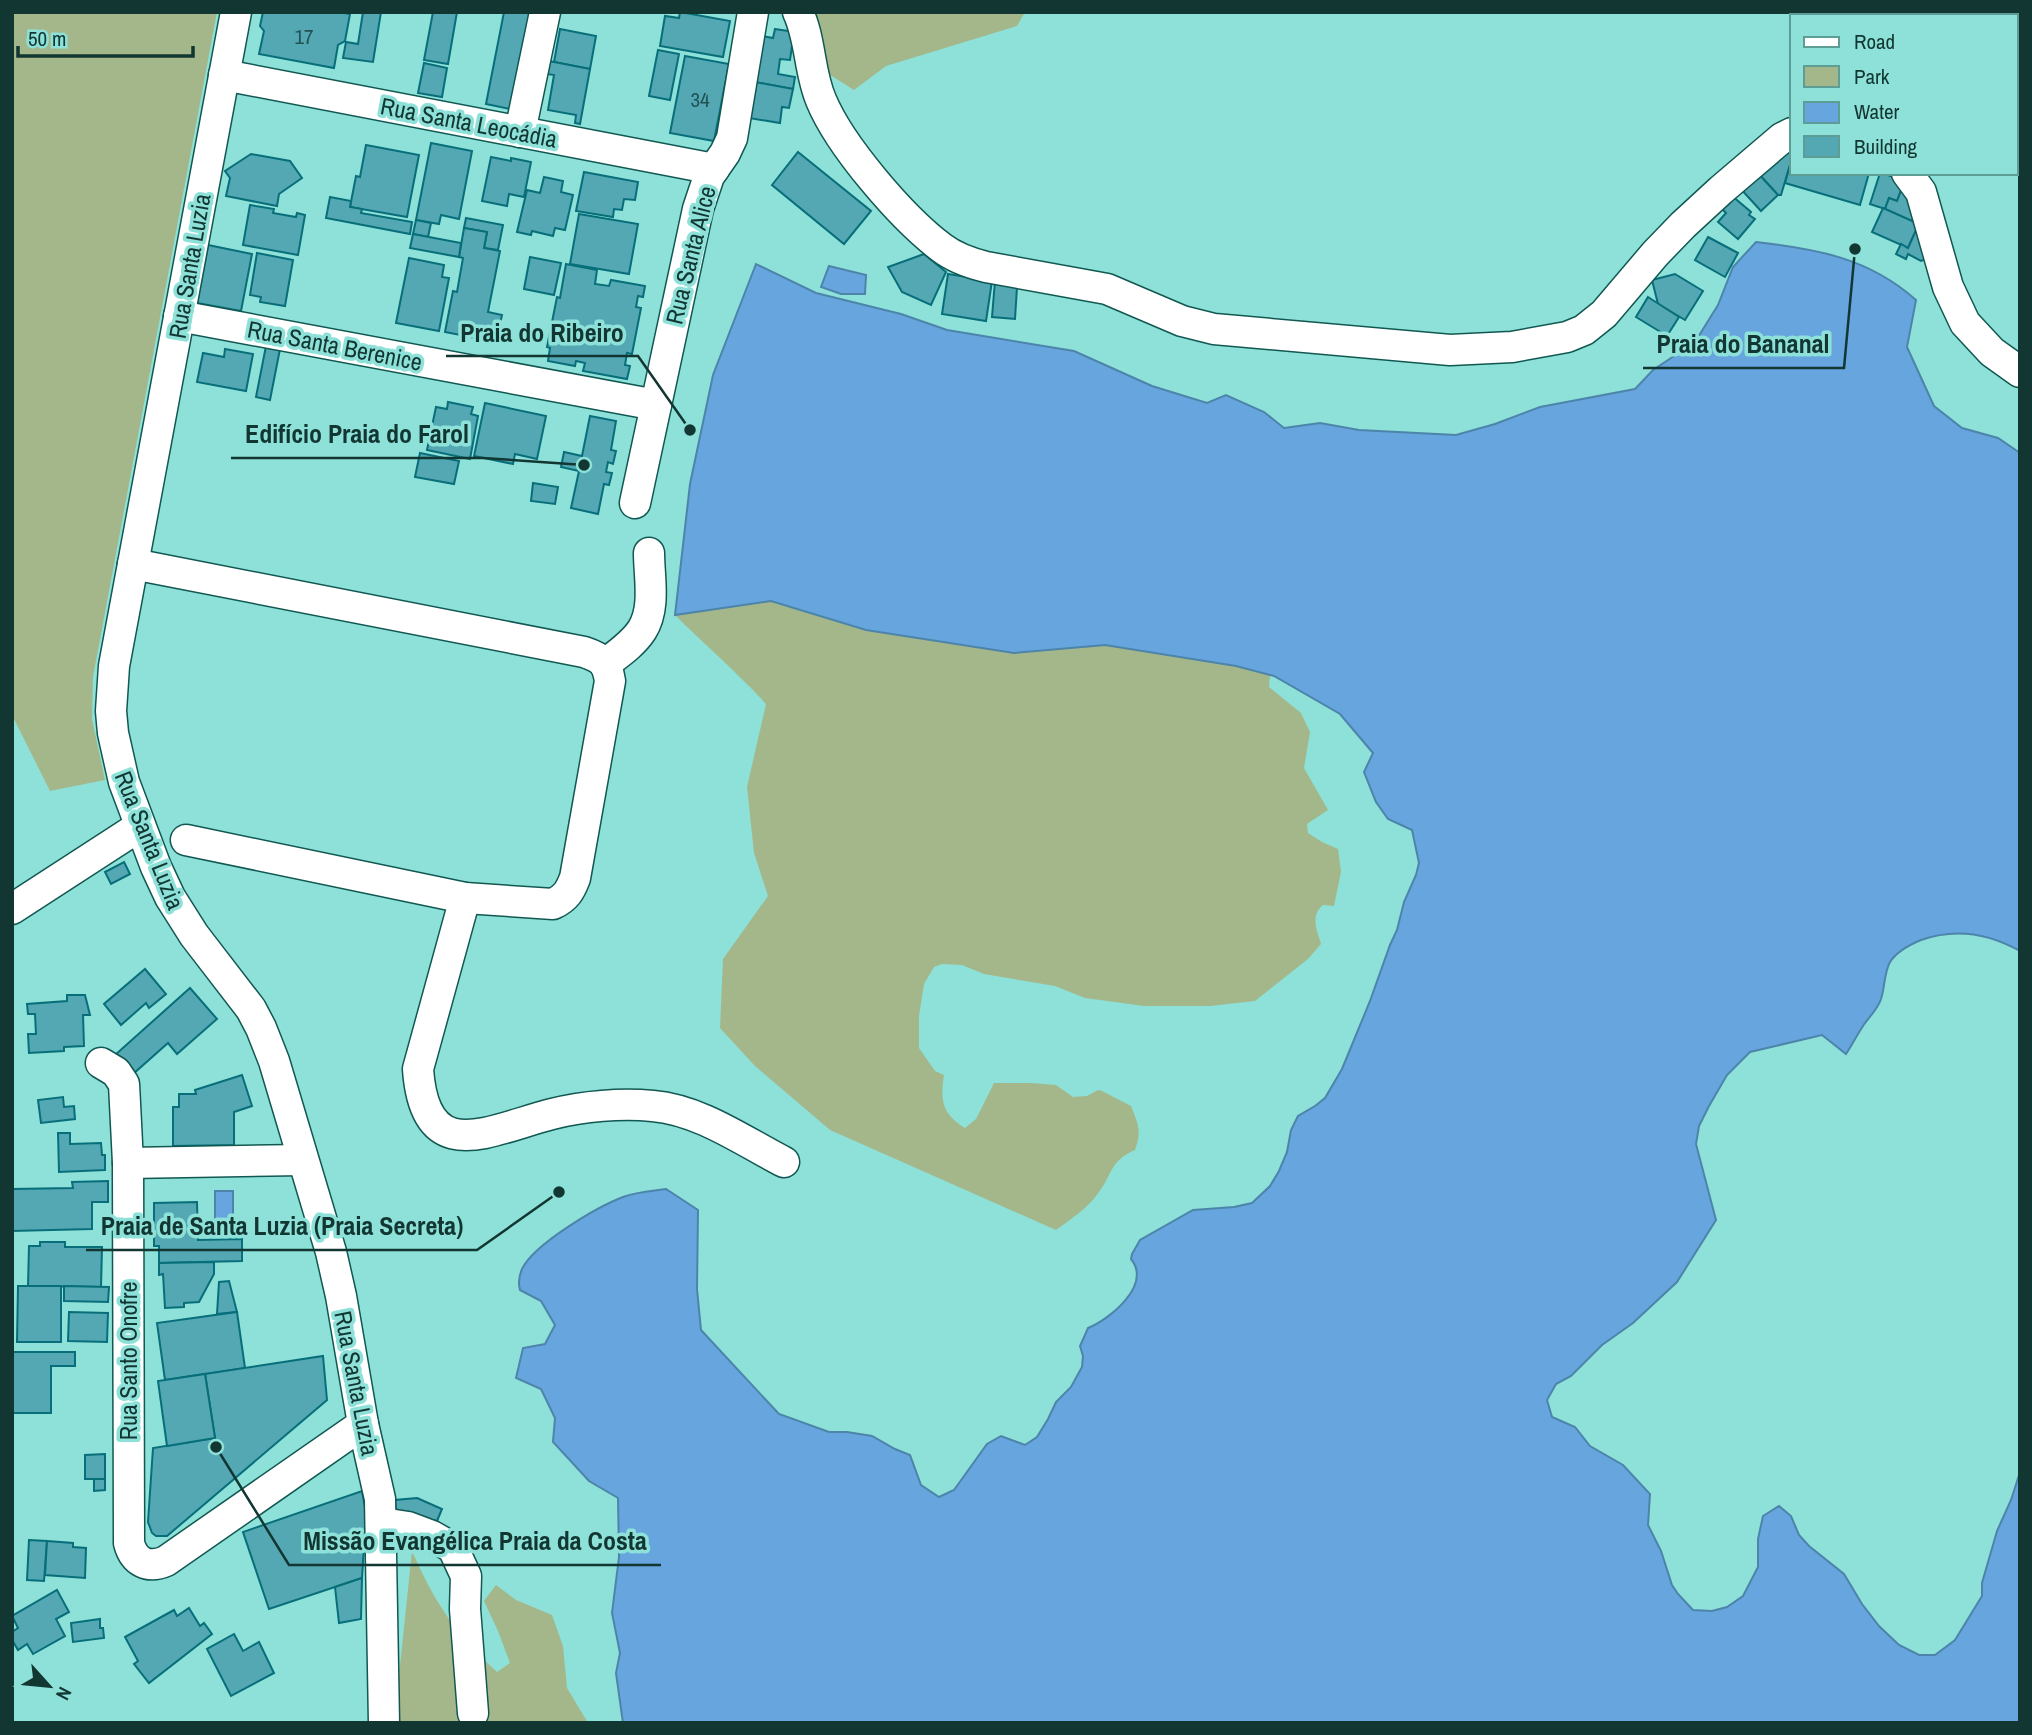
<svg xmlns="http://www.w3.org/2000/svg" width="2032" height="1735" viewBox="0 0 2032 1735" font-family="'Archivo Narrow',sans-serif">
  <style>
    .green { fill: #a4b78b }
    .water { fill: #66a5dd; stroke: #4d84aa; stroke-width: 2 }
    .building { fill: #53a8b3; stroke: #086f7a; stroke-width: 2 }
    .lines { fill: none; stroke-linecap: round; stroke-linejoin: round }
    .minor-casing { stroke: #115852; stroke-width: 33 }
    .minor { stroke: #fff; stroke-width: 30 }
    .labels { text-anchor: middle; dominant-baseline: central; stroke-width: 7; stroke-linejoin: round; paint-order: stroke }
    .number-label { font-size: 21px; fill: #225252 }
    .street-label { font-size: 24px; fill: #123632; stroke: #8de1d8 }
    .leader { fill: none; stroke: #123632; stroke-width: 2.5 }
    .callout-dot { fill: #123632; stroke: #8de1d8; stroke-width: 2.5 }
    .callout-label { font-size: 26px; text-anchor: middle; font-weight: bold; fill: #123632; stroke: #8de1d8; stroke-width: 7; stroke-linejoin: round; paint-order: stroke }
  </style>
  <rect width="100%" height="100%" fill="#8de1d8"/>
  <!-- green -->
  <g class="green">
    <polygon points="12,12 217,12 93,677 92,719 105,780 50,791 12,715"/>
    <polygon points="805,12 1025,12 1017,26 886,66 854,90 827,73"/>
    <path d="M771,601L866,630L1014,653L1105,645L1236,666L1270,675L1269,687L1301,713L1310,732L1304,768L1328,810L1307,824L1308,833L1322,842L1338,849L1341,872L1334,906L1323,905C1310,916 1317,930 1321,944L1308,959L1255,1001L1210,1006H1144L1085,998L1055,986L984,974L962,965L942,964L934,967L924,984L919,1016V1048L935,1071L944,1075C940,1100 942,1114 965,1128L976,1119L994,1083H1031L1056,1085L1073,1097L1087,1096L1098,1090L1102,1091L1131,1106C1138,1124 1142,1131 1135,1150C1110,1161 1113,1173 1099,1192C1088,1208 1071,1219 1056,1230L830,1130L755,1066L720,1028L723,959L768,896L754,853L747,787L766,704C738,673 705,645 675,615Z"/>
    <path d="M412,1551C434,1602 456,1634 497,1672L510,1663L498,1631L484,1601L496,1585L516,1600L552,1615L563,1646L567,1688L588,1723H394Z"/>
  </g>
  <!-- water -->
  <g class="water">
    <path d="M1756,242C1817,249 1869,258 1916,300L1907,347L1934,406L1962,428L1998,438L2020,453V951C1988,933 1955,928 1921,940C1909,945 1897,951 1890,962C1884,973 1885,987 1881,999C1878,1009 1869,1017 1863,1026C1857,1035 1852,1045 1846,1054L1822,1035L1750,1052L1727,1075L1709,1106L1699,1126L1696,1144L1716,1220L1677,1282L1633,1323L1602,1345L1571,1376L1556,1384L1547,1400L1552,1417L1575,1427L1590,1446L1623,1465L1650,1494L1648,1525L1661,1551L1672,1585L1678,1594L1693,1610L1712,1611L1727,1607L1743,1596L1758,1567V1539L1763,1516L1779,1506L1791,1516L1799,1535L1809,1546L1844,1574L1862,1604L1879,1626L1899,1645L1919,1655H1935L1955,1640L1982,1596V1583L1997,1531L2011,1500L2020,1472V1723H623L616,1673L620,1653L612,1613L619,1557L618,1498L589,1481L553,1442L555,1418L541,1389L516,1378L523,1348L545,1344L555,1325L541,1301L520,1290C518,1283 519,1276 522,1269C534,1244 597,1207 623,1197C636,1192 652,1191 666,1189L698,1210L697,1289L701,1330L779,1414L829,1432H847L872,1436L895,1449L910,1455L921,1485L939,1497L954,1490L987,1444L1001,1436L1025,1445L1037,1437L1048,1419L1056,1402L1071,1387L1082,1367L1083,1356L1080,1346L1088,1328C1110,1319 1152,1285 1131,1259L1132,1254L1140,1240L1193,1210L1234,1207L1252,1203L1270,1186L1279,1171L1287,1152L1291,1130L1298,1116L1315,1106L1325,1098L1342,1069L1370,1001L1390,945L1397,930L1404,902L1416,875L1419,863L1412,830L1388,819L1376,802L1364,772L1373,753L1340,714L1274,676L1236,666L1105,645L1014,653L866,630L771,601L675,615L690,484L713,375L756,264L816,293L901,314L947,330L1074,351L1152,386L1207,403L1226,395L1264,412L1284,428L1320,423L1359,430L1456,435L1495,424L1540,407L1635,389L1653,370L1695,342L1718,305L1733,267Z"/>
    <polygon points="829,266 866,275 865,294 841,294 821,287"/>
    <rect x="215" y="1191" width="18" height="28"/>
  </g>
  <!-- building -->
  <g class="building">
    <polygon points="263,12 339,12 350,14 345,41 338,45 334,68 259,54 264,31 260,26"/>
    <polygon points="363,12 381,12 373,62 343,58 346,42 358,44"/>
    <polygon points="433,12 457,12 448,64 424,60"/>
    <polygon points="504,12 530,12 510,109 486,104"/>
    <polygon points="680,12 730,21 723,57 660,46 665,16 679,18"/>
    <polygon points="560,29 596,36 590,69 554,62"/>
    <polygon points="775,29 802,33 799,47 792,46 790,60 780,59 778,74 795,77 793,89 755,82 762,36 773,38"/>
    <polygon points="658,50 679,54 670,100 649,96"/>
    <polygon points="685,56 729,64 714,141 670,133"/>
    <polygon points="549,61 590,69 580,124 575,123 576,115 548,110 554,75 547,74"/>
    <polygon points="424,63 447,68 442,97 418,93"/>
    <polygon points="755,82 793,89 789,108 782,107 780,123 749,118"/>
    <polygon points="431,143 472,151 459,219 441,215 439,224 416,220"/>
    <polygon points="366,145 419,155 407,217 350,207 356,176 360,177"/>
    <polygon points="1792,145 1792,158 1781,195 1778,195 1756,171"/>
    <polygon points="798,152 871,211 844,244 772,185"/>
    <polygon points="251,154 290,161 302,178 279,194 277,206 226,196 230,178 225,171"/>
    <polygon points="491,157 511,161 511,158 531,162 524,197 509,194 507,206 482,201"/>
    <polygon points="1792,158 1792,173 1869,173 1860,205 1785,183"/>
    <polygon points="1756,171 1778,195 1761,211 1739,187"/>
    <polygon points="584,172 638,182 635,200 624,199 622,210 614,209 613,217 576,211"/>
    <polygon points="1880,173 1905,180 1897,201 1889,198 1885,209 1870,204"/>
    <polygon points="544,177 563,181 561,192 573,195 565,230 555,228 553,236 532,231 531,235 517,232 527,190 540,193"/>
    <polygon points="1905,180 1919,214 1911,221 1885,209 1889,198 1897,201"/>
    <polygon points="1731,195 1751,212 1749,215 1755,219 1738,239 1718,222 1726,213 1720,207"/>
    <polygon points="330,197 351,201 350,207 362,209 361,213 412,222 410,234 326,218"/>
    <polygon points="250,205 274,209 273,213 296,217 297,213 305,215 298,255 243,245"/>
    <polygon points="1883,208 1919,224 1908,248 1872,232"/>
    <polygon points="579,214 638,224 629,274 570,264"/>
    <polygon points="466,218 503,225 498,250 484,248 487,232 464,228"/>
    <polygon points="416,220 431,223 428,237 413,234"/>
    <polygon points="464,228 487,232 484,248 500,251 488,312 502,315 496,342 445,332 453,291 457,292 463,258 459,257"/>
    <polygon points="1917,228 1933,256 1921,261 1908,254 1906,259 1896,254 1901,244 1908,248"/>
    <polygon points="413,234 461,243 459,257 410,248"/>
    <polygon points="1708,237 1738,253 1725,277 1695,260"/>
    <polygon points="208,245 252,254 241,311 197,303"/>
    <polygon points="257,253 293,260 285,306 260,302 261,297 250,295"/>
    <polygon points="924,254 946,272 931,305 902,292 888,267"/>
    <polygon points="530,257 561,263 554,295 524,289"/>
    <polygon points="409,258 444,265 442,277 449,278 439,331 396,323"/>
    <polygon points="566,264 597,270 595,284 609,286 611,280 645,286 643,297 638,296 636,307 641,308 632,354 627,353 625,365 630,366 627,379 583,371 585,363 576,361 575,366 548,361 550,348 547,347 557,297 560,298"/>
    <polygon points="948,274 992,281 986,321 942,314"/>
    <polygon points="1675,274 1703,291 1685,320 1658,304 1652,280"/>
    <polygon points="995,281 1017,287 1015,319 992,317"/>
    <polygon points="1648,297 1679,317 1667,336 1636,317"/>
    <polygon points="266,346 280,349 270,400 256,397"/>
    <polygon points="225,349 253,354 246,391 197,382 203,353 224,357"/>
    <polygon points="448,402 473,407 471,414 478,416 470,459 427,450 436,407 447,409"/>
    <polygon points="485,403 546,416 537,459 515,454 513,464 474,456"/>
    <polygon points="590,416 616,421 611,450 616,451 613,464 608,462 606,472 612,473 609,485 604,484 598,514 571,508 579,471 561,467 564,452 582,456"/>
    <polygon points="420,453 459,461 454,484 415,477"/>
    <polygon points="533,483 558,487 555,504 531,501"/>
    <polygon points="124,862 130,874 111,884 105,872"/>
    <polygon points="145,969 166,994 149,1008 146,1003 121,1025 104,1004"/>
    <polygon points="190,988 217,1019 177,1054 168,1043 133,1074 115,1055"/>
    <polygon points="67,995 85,995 90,1015 83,1015 84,1046 64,1047 64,1051 29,1053 28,1034 36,1034 35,1014 28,1014 27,1004 67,1001"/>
    <polygon points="242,1075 252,1106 234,1112 234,1145 173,1146 173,1107 179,1107 179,1094 196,1094 195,1090"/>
    <polygon points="63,1097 64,1107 74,1106 75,1119 41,1123 38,1100"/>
    <polygon points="58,1133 70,1133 70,1144 101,1143 102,1155 105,1155 105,1170 59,1172"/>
    <polygon points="108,1181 108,1202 92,1202 92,1229 12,1231 12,1189 73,1188 72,1182"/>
    <polygon points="197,1202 198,1240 242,1239 242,1261 159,1263 159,1246 154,1246 154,1203"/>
    <polygon points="40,1242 65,1242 65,1247 102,1247 101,1287 28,1286 29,1246 40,1246"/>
    <polygon points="214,1262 214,1274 199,1302 184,1303 184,1307 165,1308 163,1274 159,1275 159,1263"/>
    <polygon points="229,1281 237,1312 217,1314 219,1282"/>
    <polygon points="18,1286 61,1286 61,1342 17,1342"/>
    <polygon points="64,1286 109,1287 108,1302 64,1301"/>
    <polygon points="69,1312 108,1313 107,1342 68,1341"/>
    <polygon points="237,1312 245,1368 165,1380 157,1323"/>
    <polygon points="12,1352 75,1352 75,1366 51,1366 51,1413 12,1413"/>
    <polygon points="323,1356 327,1400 167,1536 156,1536 152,1533 148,1522 153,1448 215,1438 205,1374"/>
    <polygon points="205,1374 215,1438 167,1446 158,1381"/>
    <polygon points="105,1454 105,1479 85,1479 85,1455"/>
    <polygon points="94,1479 105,1479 105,1490 94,1491"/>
    <polygon points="362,1491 366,1513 362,1578 269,1609 243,1532"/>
    <polygon points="417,1498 442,1509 437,1521 418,1517 397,1519 395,1500"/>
    <polygon points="29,1540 47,1541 44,1581 27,1580"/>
    <polygon points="47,1541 73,1543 73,1547 86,1548 85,1578 45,1575"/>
    <polygon points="362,1578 361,1619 339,1623 335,1587"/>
    <polygon points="57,1590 69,1612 56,1619 65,1636 33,1654 27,1644 18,1650 12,1640 12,1632 18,1628 12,1616"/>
    <polygon points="189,1608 200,1626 204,1623 212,1634 149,1683 134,1664 138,1661 125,1637 174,1610 177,1616"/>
    <polygon points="100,1619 100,1628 103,1628 104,1638 73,1642 71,1623"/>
    <polygon points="234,1634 243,1651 259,1642 274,1673 231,1696 207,1649"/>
  </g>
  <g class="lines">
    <defs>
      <g id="minor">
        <polyline points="236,12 114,666 111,711 113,733 124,782 156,867 170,897 194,935 251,1009 261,1028 274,1061 331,1252 341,1296 363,1424 380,1499 384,1723"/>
        <path d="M798,12C811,40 809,72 821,100C840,146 902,218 942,248C955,258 970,263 986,267L1107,289L1182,321L1214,329L1450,350L1512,347L1567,337L1584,330L1604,314L1655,254L1683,225L1721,190L1782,138L1792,133"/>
        <polyline points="224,75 714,169"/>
        <polyline points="520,132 545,12"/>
        <polyline points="1907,173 1921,192 1948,287 1965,323 1992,352 2020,372"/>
        <polyline points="179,316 656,405"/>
        <polyline points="635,503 698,209 709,176 725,153 732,138 753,12"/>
        <path d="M133,564L584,652C602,658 607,662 610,681L575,878C570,891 566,898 553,904L465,898L186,840"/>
        <path d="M605,664C618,654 633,644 642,630C656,608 649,577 649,553"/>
        <path d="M465,898L418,1069C425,1169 489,1130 552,1114C583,1106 621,1103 653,1106C700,1110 743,1141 784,1162"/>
        <polyline points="12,909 140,826"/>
        <path d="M101,1063L116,1072L124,1084L128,1163L129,1543C134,1562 148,1569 166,1561L363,1424"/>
        <polyline points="128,1163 302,1160"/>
        <polyline points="382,1523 408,1527 432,1536 453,1548 466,1576 465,1609 473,1713"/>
      </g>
    </defs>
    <!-- minor casing -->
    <use href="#minor" class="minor-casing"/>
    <!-- minor -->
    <use href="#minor" class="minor"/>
  </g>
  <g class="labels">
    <!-- number labels -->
    <g class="number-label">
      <text x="304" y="36">17</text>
      <text x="700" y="99">34</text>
    </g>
    <!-- street labels -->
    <g class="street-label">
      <text transform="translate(469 122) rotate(11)">Rua Santa Leocádia</text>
      <text transform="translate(690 255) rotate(-76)">Rua Santa Alice</text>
      <text transform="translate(189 266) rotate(-80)">Rua Santa Luzia</text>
      <text transform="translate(335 345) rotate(11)">Rua Santa Berenice</text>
      <text transform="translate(150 840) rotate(68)">Rua Santa Luzia</text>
      <text transform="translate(128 1361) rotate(-90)">Rua Santo Onofre</text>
      <text transform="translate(357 1383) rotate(79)">Rua Santa Luzia</text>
    </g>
  </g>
  <!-- callouts -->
  <path class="leader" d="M690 430L638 356H446M1855 249L1844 368H1643M584 465L483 458H231M559 1192L477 1250H86M216 1447L289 1565H661"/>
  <g class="callout-dot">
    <circle cx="690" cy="430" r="7"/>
    <circle cx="1855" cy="249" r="7"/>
    <circle cx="584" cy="465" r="7"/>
    <circle cx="559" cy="1192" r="7"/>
    <circle cx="216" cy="1447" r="7"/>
  </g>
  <g class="callout-label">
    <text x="542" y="342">Praia do Ribeiro</text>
    <text x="1743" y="353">Praia do Bananal</text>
    <text x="357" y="443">Edifício Praia do Farol</text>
    <text x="282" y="1235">Praia de Santa Luzia (Praia Secreta)</text>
    <text x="475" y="1550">Missão Evangélica Praia da Costa</text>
  </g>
  <!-- border -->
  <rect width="2032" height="1735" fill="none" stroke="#123632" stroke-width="28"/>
  <!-- legend -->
  <rect x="1790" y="14" width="228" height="161" fill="#8de1d8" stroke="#5c9d96" stroke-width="2"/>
  <rect x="1804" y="37" width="35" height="10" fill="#ffffff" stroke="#5c9d96" stroke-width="2"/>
  <text x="1854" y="49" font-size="21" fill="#123632">Road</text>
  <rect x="1804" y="66" width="35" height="21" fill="#a4b78b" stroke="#5c9d96" stroke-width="2"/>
  <text x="1854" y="84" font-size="21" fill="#123632">Park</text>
  <rect x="1804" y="102" width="35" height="21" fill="#66a5dd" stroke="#5c9d96" stroke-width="2"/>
  <text x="1854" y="119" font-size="21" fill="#123632">Water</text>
  <rect x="1804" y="136" width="35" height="21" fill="#53a8b3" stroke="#5c9d96" stroke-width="2"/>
  <text x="1854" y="154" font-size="21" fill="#123632">Building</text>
  <!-- north arrow -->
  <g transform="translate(49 1686) rotate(117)" stroke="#8de1d8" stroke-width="5" paint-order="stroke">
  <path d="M0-5L12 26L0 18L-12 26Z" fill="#123632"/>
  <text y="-10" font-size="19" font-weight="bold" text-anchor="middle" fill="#123632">N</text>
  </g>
  <!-- scale -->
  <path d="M18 46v10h175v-10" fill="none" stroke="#123632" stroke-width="3.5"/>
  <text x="28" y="46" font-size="21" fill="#123632" stroke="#8de1d8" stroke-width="5" paint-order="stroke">50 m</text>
</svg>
